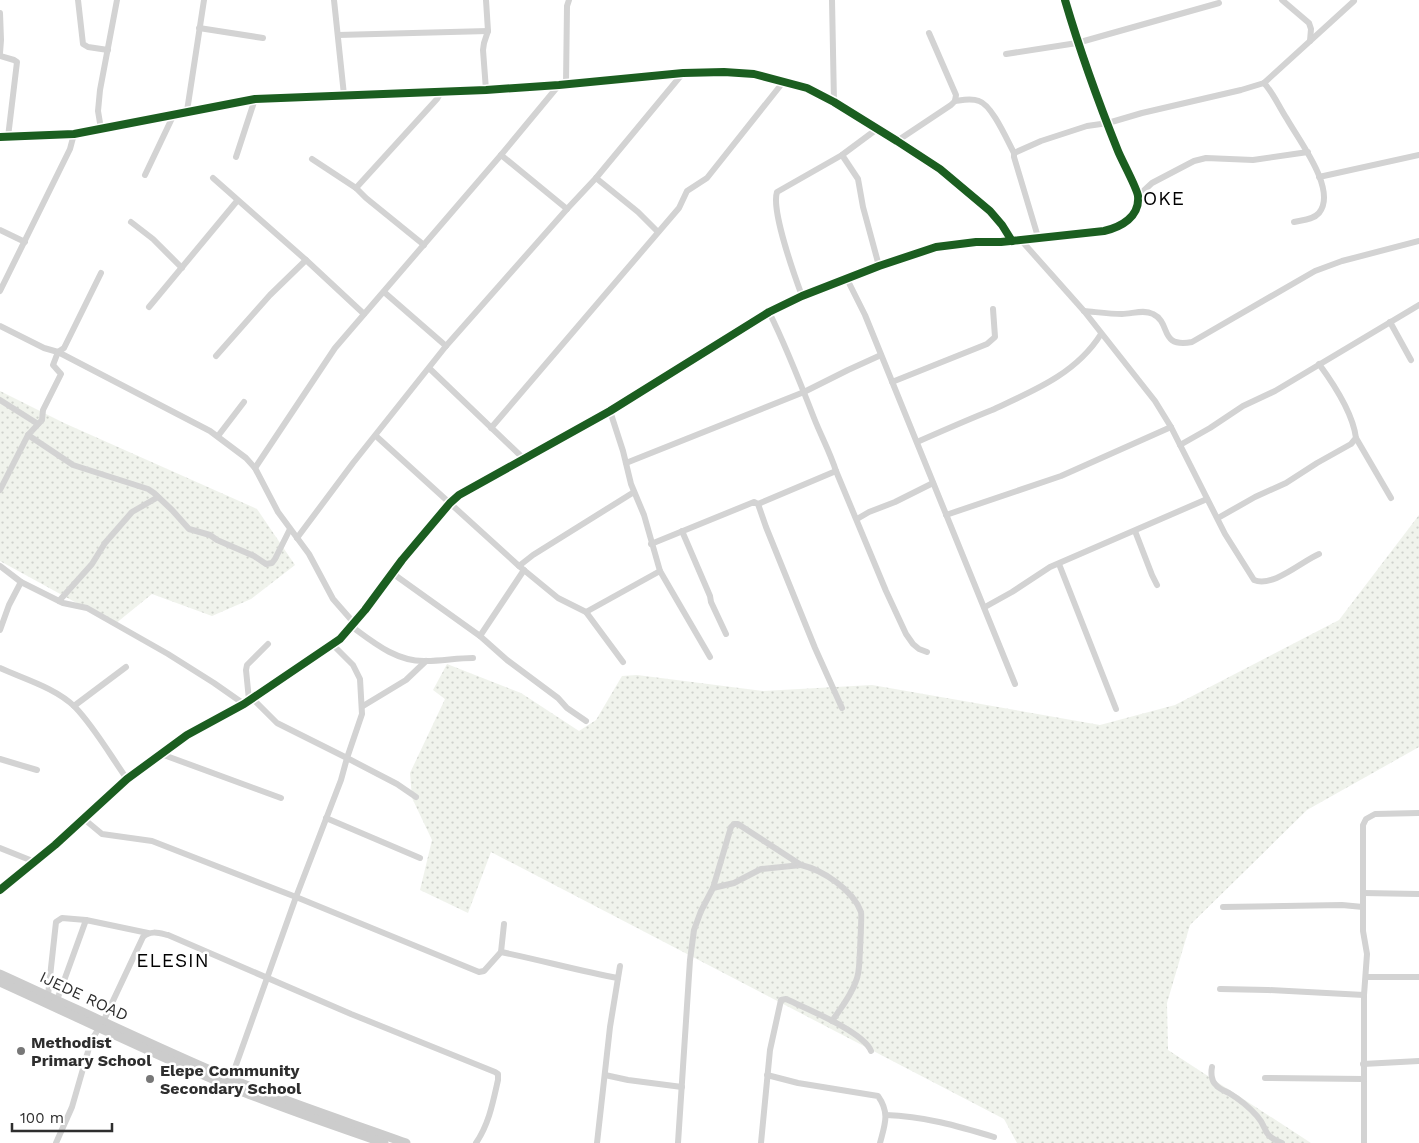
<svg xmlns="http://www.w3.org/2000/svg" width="1419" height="1143" viewBox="0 0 1419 1143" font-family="'Work Sans',sans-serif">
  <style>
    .green { fill: url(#green-dots) }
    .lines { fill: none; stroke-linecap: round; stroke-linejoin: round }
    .street { stroke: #d3d3d3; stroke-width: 6 }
    .secondary { stroke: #ccc; stroke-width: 9 }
    .cycleway-casing { stroke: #fff; stroke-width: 11 }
    .cycleway { stroke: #1b5e20; stroke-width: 8 }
    .poi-dot { fill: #777; stroke: #fff; stroke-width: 2 }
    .labels { text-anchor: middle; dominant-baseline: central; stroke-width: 5; stroke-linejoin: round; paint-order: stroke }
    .street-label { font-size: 16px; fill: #2e2e2e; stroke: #fff }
    .poi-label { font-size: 16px; font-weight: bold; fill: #2e2e2e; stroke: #fff; text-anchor: start }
    .quarter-label { font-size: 19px; letter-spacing: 1px; fill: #000; stroke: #fff }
  </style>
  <defs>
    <pattern id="green-dots" width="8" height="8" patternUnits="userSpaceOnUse" patternTransform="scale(1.25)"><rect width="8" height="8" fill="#f0f3ec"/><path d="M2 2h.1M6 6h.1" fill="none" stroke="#ced1cb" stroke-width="1.8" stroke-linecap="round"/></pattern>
  </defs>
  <rect width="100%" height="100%" fill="#fff"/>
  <!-- green -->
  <g class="green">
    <polygon points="0,391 64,423 257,509 295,565 251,599 212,616 152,594 115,624 0,561"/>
    <polygon points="1419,515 1419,747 1307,810 1190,925 1167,1003 1168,1050 1311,1143 1017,1143 1004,1119 491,852 468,913 420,890 432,840 412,798 410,773 445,699 433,690 447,664 521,693 579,731 596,720 622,676 637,675 763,691 872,685 1100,725 1175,705 1339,620"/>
  </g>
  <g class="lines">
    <!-- street -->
    <g class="street">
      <polyline points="78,0 83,44 88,47 108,50"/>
      <polyline points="334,0 344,95"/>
      <polyline points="486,0 488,31 484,43 483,50 486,90"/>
      <polyline points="832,0 834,102"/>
      <polyline points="1282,0 1309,23 1311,29 1310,41"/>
      <polyline points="0,13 1,40 0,53"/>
      <polyline points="199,28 263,38"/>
      <polyline points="338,35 488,31"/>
      <polyline points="1006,54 1077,43 1219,3"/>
      <polyline points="0,56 14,60 17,62 8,137"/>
      <path d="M1264,83C1274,94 1279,107 1287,119C1298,139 1338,190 1319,213C1313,220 1302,220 1294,222"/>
      <polyline points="566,84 567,6 569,0"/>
      <path d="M955,101C963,100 971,98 979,101C992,105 1007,140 1014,153"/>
      <polyline points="187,111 204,0"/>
      <polyline points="101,129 98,111 100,90 117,0"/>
      <polyline points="0,137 74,134 255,99 486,90 559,85 683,73 724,72 754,74 807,88 834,102 897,141 940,169 990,211 1002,225 1012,241"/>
      <polyline points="897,141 951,105 955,101 956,95 929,33"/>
      <polyline points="501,155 567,209"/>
      <polyline points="842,155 858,179 863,207 879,266"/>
      <polyline points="236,157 255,99"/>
      <polyline points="312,159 356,188 366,198 424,245"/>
      <polyline points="145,175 174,114"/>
      <polyline points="1319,177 1419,155"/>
      <polyline points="213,178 306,260 364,314"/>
      <polyline points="596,178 638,212 658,232"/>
      <polyline points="356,188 437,99 441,92"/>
      <polyline points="1138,196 1152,183 1194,161 1206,158 1253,160 1308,152"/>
      <polyline points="131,222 153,239 182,268"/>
      <polyline points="0,230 25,242"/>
      <polyline points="1038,237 1014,157 1014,153 1041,141 1087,126 1108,123 1142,113 1241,90 1264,83 1354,1"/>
      <path d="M1020,239L1084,311L1155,401L1171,427L1225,534L1254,580C1273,588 1302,561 1319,554"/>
      <polyline points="847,279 865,315 1015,684"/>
      <polyline points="0,291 70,149 74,134"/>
      <polyline points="384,292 446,346"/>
      <path d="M802,296C795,277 771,210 777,192L842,155L877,129"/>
      <polyline points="149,307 237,201"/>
      <path d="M1084,311C1096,312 1110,314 1122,314C1132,314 1144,309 1153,314C1172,323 1158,348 1192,342L1315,271L1342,261L1419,241"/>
      <path d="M769,312C786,346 800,382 814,418C821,436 830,452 836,471L886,591L906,634L913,644L919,649L927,652"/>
      <polyline points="1390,322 1411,360"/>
      <polyline points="0,326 44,348 58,352 210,431 246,458 255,468 278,512 309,554 333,599 354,623"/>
      <polyline points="216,356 270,295 306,260"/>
      <polyline points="429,368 523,458"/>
      <polyline points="892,382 987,344 995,337 993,309"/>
      <polyline points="0,400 38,424"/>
      <polyline points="610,411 623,451 631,484 644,515 660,571 710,657"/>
      <polyline points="491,428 679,208 687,191 707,178 784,81"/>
      <polyline points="28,435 73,465 148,489 154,493 172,510 189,529 210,535 217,540 254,556 266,564 272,563 275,559 290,529"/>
      <polyline points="218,436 244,402"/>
      <polyline points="376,436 519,566 558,598 586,612 623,662"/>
      <polyline points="1356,438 1391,498"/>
      <path d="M917,442C942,431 967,420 992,410C1033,391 1076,374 1101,334"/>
      <polyline points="1180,445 1210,428 1243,406 1275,391 1419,305"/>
      <polyline points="626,463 804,392 848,370 881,355"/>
      <polyline points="255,468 335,348 501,155 559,85"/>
      <polyline points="0,490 28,435 42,420 43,410 61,374 53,365 58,352 64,348 101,273"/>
      <polyline points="758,504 836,471"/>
      <polyline points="946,515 1061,476 1171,427"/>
      <path d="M1218,518L1255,497L1286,483L1317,463L1351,444L1356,438C1353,414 1333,383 1319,364"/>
      <polyline points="857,519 869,512 895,502 933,483"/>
      <polyline points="682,531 710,596 711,602 726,634"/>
      <polyline points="1135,531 1152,575 1157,585"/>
      <polyline points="297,538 353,463 446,346 567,209 596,178 683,73"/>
      <polyline points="651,544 754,502 758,504 766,527 815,648 842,708"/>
      <polyline points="1059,564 1116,709"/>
      <polyline points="0,566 21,582 63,603 87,608 168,654 214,683 244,704"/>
      <polyline points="519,566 533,555 634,492"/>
      <polyline points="392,573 480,636 507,660 558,698 567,708 586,721"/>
      <polyline points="59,601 92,564 105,543 132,512 158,497"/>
      <polyline points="985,607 1012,592 1050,567 1207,499"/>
      <polyline points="586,612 660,571"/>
      <path d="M351,626C374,643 397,662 426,661C442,661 457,658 473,658"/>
      <polyline points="0,630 9,605 21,582"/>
      <polyline points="480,636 524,570"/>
      <polyline points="332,644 353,665 360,679 362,714 347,758 397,784 416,797"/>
      <path d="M0,668C24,679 56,688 75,707C95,728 110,755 127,779"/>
      <polyline points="249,700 246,670 247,665 268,644"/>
      <polyline points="74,706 126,667"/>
      <polyline points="363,706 406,680 426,661"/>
      <polyline points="161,754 281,798"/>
      <polyline points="0,759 37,770"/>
      <polyline points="326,818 420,858"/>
      <polyline points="84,819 102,834 152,841 296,897 479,972 484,971 501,952 504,924"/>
      <polyline points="0,848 35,862"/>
      <polyline points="713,888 734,883 761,869 801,865"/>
      <path d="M0,890L55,845L127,779L187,735L244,704L340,639L365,610L402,560L450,503L459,495L610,411L769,312L802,296L879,266L936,247L976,242H1001L1104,231C1121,227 1140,217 1138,196C1137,188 1122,161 1118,151C1098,101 1080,51 1065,0"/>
      <polyline points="1363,893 1419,894"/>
      <polyline points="1223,907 1342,905 1363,907 1363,931 1367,954 1364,995 1364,1143"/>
      <polyline points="1363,907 1363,825 1366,819 1375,814 1419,813"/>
      <path d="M501,952C541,960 579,971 618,978"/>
      <polyline points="1366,977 1419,977"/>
      <polyline points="1220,989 1268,990 1364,995"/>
      <polyline points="48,995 56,922 62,918 86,920"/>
      <polyline points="57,1000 86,920 148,933"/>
      <path d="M103,1022L143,937C151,930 159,933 168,935L351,1014L495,1072L498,1074V1080C493,1102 489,1124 476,1143"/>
      <polyline points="1363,1064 1419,1061"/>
      <path d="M1212,1067C1211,1072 1211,1081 1216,1085C1219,1089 1225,1091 1229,1093C1239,1099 1249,1107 1257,1116C1269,1129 1260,1134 1282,1143"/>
      <polyline points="605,1075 628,1080 682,1087"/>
      <path d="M767,1075L798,1083L878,1096C890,1113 885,1124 880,1143"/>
      <polyline points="1265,1078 1364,1079"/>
      <polyline points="231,1079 296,897 341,780 347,758 277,723 252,698"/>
      <path d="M886,1115C923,1116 958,1126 994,1137"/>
      <polyline points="56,1143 72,1107 91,1041 99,1028"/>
      <polyline points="597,1143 610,1027 620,966"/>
      <path d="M678,1143L690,960L694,930L701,911L713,888L731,827L734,824H738L801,865C823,870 853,890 861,912C862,915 860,946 860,951C859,961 860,972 856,981C851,996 841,1008 832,1021"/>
      <path d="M761,1143L770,1050L781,1000L786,999C805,1008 864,1032 871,1051"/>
    </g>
    <!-- secondary -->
    <g class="secondary">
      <path d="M0,974C77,1009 153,1046 231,1079C289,1103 348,1122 406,1143"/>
      <path d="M0,982C77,1017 153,1054 231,1087C281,1108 333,1125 384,1143"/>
    </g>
    <defs>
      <g id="cycleway">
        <polyline points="0,137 74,134 255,99 486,90 559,85 683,73 724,72 754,74 807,88 834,102 897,141 940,169 990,211 1002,225 1012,241"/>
        <path d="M0,890L55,845L127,779L187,735L244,704L340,639L365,610L402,560L450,503L459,495L610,411L769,312L802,296L879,266L936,247L976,242H1001L1104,231C1121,227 1140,217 1138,196C1137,188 1122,161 1118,151C1098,101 1080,51 1065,0"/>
      </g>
    </defs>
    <!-- cycleway casing -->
    <use href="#cycleway" class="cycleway-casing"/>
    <!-- cycleway -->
    <use href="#cycleway" class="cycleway"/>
  </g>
  <!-- markers -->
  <g class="poi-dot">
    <circle cx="21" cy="1051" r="5"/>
    <circle cx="150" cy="1079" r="5"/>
  </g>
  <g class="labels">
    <!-- street labels -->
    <g class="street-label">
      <text transform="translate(84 996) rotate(25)">IJEDE ROAD</text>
    </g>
    <!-- poi labels -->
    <g class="poi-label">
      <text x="31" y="1042">Methodist<tspan x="31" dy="18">Primary School</tspan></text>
      <text x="160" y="1070">Elepe Community<tspan x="160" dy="18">Secondary School</tspan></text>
    </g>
    <!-- quarter labels -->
    <g class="quarter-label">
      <text x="1164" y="198">OKE</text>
      <text x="173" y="960">ELESIN</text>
    </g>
  </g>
  <!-- scale -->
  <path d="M12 1123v8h100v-8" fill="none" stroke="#2e2e2e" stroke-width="2.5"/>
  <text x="20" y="1123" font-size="15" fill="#2e2e2e" stroke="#ffffff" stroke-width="4" paint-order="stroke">100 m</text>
</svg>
